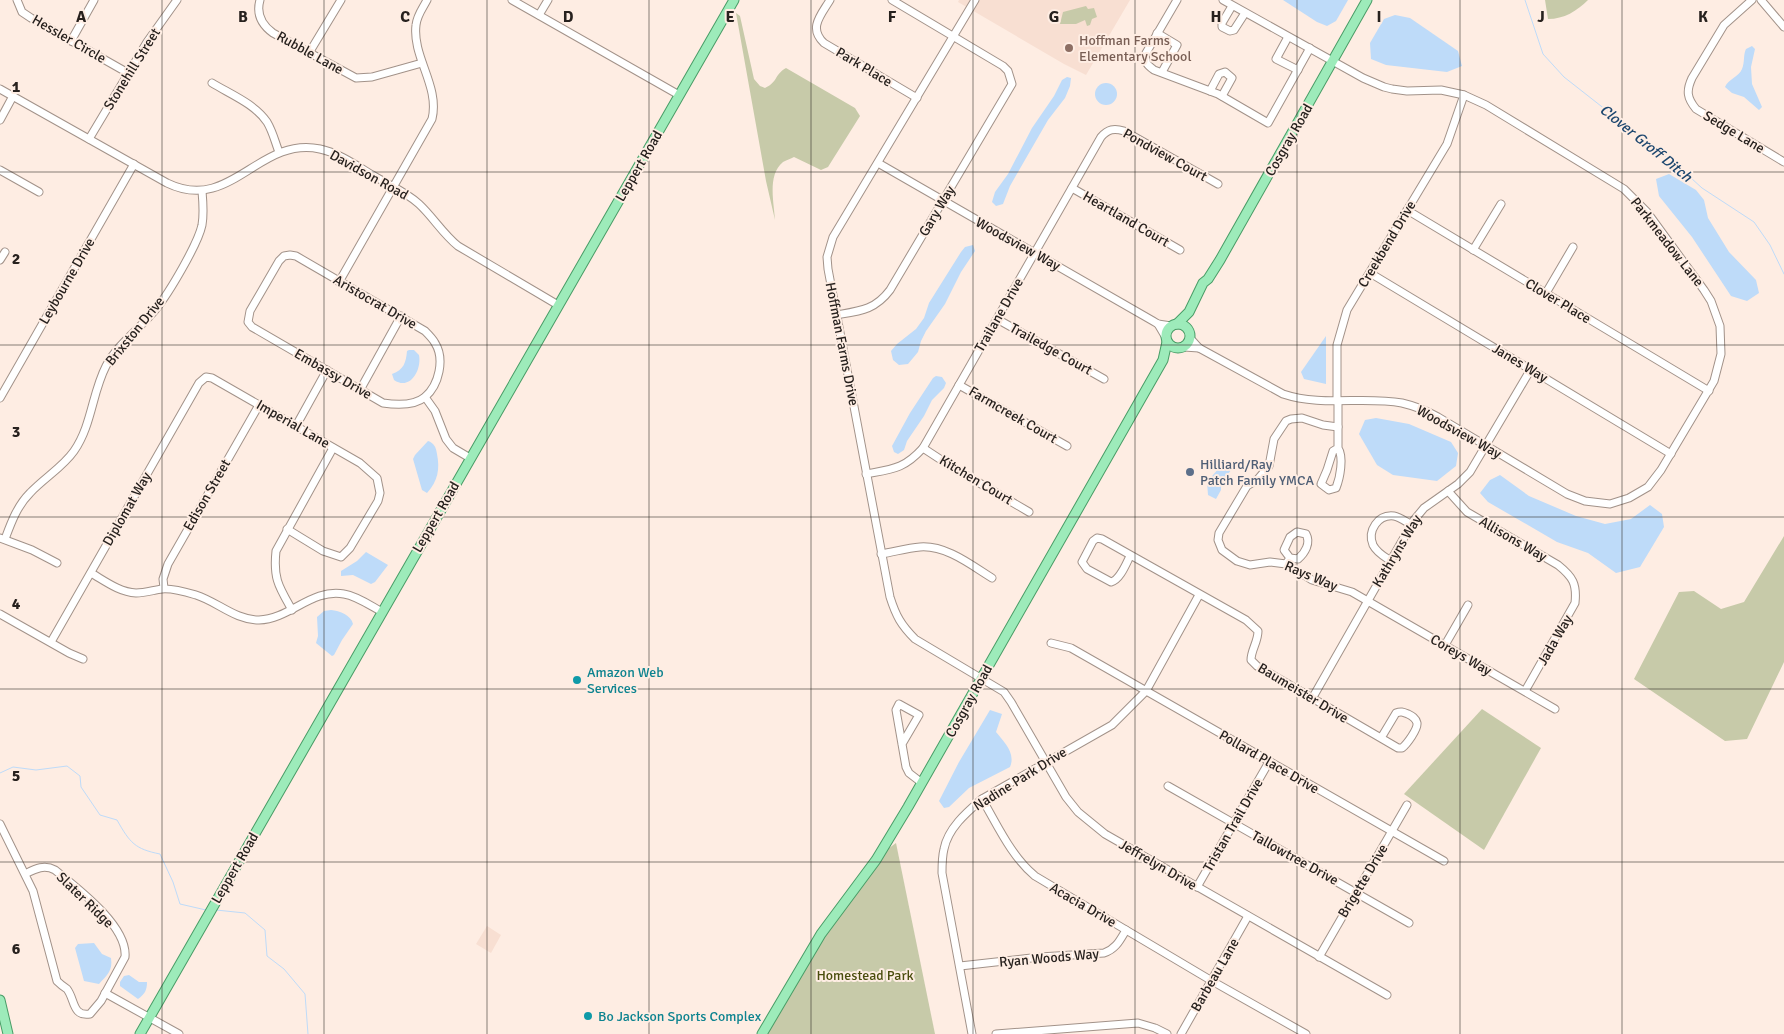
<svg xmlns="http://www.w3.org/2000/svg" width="1784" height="1034" viewBox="0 0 1784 1034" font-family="Signika,sans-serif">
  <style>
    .built { fill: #f8dfd2 }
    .green { fill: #c7caa9 }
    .water { fill: #bedbf9 }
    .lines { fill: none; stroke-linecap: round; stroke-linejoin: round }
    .stream { stroke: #bedbf9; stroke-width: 1 }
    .minor-casing { stroke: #a29289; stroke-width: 9 }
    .major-casing { stroke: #499c66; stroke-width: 11 }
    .minor { stroke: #fff; stroke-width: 7 }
    .major { stroke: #9debba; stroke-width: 9 }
    .grid { fill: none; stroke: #27211e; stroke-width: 1; stroke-opacity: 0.55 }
    .education-dot { fill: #8d6e63; stroke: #feede3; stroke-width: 2 }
    .service-dot { fill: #5c6f8a; stroke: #feede3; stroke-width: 2 }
    .culture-dot { fill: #0f9aa8; stroke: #feede3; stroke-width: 2 }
    .labels { text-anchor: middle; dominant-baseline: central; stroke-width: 4; stroke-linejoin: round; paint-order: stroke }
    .street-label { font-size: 14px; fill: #27211e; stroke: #feede3 }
    .education-label { font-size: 14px; fill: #785e54; stroke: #feede3; text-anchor: start }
    .service-label { font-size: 14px; fill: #4e5e75; stroke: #feede3; text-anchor: start }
    .culture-label { font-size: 14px; fill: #0d838f; stroke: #feede3; text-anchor: start }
    .park-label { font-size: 14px; fill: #4a4d0d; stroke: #feede3 }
    .water-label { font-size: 15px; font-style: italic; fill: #1d476f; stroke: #feede3 }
    .grid-label { font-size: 16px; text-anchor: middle; font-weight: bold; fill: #27211e; stroke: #feede3; stroke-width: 4; stroke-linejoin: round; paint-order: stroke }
  </style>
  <rect width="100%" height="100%" fill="#feede3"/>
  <!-- built -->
  <g class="built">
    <polygon points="959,0 1130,0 1086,75 1064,64 958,2"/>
    <polygon points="487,926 501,935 491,953 476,944"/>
  </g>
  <!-- green -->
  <g class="green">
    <path d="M1545,0H1588C1577,11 1564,19 1548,19Z"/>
    <polygon points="1086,6 1088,9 1094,8 1097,17 1092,19 1090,25 1087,26 1085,20 1076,24 1060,24 1063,12"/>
    <path d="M736,13L740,16L754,79L760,86L765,88C778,82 774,75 786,68L855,108L860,116L828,167L821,170L794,157C791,159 786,160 783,162C767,175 774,203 775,220L766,181Z"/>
    <polygon points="1784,536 1784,662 1747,739 1725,741 1634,679 1679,592 1694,591 1721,609 1744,602"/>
    <polygon points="1482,709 1541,748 1484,850 1404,794"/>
    <polygon points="896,843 935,1034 762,1034 815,943 881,854"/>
  </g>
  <!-- water -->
  <g class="water">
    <polygon points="1283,0 1348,0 1336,21 1327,26 1317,22"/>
    <polygon points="1395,15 1410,18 1458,51 1462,66 1447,72 1386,65 1371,59 1370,43 1384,19"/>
    <path d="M1752,46L1755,49L1751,67L1752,84L1762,107L1759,110L1744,97L1732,93L1725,87C1728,79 1739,77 1742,69C1745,62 1743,55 1746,49Z"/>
    <polygon points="1067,77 1071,78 1070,86 1065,98 1048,120 1010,186 1003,204 996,206 992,202 995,192 1008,174 1032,128 1054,96 1062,80"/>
    <circle cx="1106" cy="94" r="11"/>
    <polygon points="1669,174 1696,190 1704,200 1708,218 1729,252 1756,280 1759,293 1747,301 1731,296 1692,237 1659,196 1656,179"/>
    <polygon points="973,245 975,251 961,272 945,304 926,331 921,341 918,352 908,364 899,365 893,360 891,351 897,344 916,329 924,318 929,303 961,252 965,247"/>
    <polygon points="1326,336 1326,384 1304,379 1301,372"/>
    <path d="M409,350H414L419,355C422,370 410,391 394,380L392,374C404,370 406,362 407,351Z"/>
    <polygon points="936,376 942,377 946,383 944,388 932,400 924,416 907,441 904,450 898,454 894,452 892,446 910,413 933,378"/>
    <polygon points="1376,418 1409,424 1451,442 1458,453 1456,466 1437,481 1393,475 1377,465 1359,434 1365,420"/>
    <path d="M428,441C434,443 436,447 437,454C440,469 438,481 427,493L422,490L413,459L415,455Z"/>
    <polygon points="1225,461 1233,468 1221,482 1221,490 1216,499 1208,495 1207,482"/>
    <polygon points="1500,475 1529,496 1576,516 1605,524 1631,519 1650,505 1662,514 1664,527 1640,567 1616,573 1588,553 1557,542 1488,502 1480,493 1490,480"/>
    <polygon points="366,552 388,565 375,582 371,584 353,575 341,576 341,571 357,561"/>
    <path d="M331,610C340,611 351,615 353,624L342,640L334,655L332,656L316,643L318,636L317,617L324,611Z"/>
    <path d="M990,710L1002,714L996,732C1004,742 1016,753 1010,767L969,788L949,807L944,808L939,801L959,762Z"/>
    <path d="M94,943L102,954L111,958C113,971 107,975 99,984L84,981L75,948L78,944Z"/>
    <path d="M129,975L139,982H147C147,990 145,994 138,999L120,986V982L124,976Z"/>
  </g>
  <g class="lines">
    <!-- stream -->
    <g class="stream">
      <polyline points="1525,0 1543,54 1564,77 1680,168 1702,188 1754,222 1770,245 1784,274"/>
      <path d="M0,773L13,767L36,770L67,766L80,776L81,787L100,815L117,820C130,843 135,849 160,854L173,882L180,904L206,910"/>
      <polyline points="216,910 245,913 265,930 267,956 284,969 305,994 308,1034"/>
    </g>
    <defs>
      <g id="minor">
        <polyline points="17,0 22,12 31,18 128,73"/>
        <path d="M260,0C256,14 262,25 273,33L356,78L372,77L422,63"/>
        <polyline points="512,0 679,95"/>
        <path d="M830,0C821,15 808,28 824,43L917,98"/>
        <path d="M975,0L833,237L827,257L828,269L890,597C896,616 901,625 915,639L1004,692L1011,702L1066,797L1078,812L1105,834L1387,995"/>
        <path d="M1177,0L1146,53C1144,62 1147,65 1154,70L1218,94L1268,123L1310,48"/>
        <path d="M1752,0L1724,25L1692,78C1686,91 1687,98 1696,109L1784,162"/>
        <polyline points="1761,0 1784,27"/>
        <polyline points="1232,6 1222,23 1222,27 1230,31 1234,30 1245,13"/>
        <polyline points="539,15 548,0"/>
        <polyline points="1157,33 1177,45 1162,72"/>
        <polyline points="1288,37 1276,59 1298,70"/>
        <polyline points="71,41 94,0"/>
        <polyline points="309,53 341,0"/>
        <path d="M212,83C230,94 255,104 267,122C273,132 275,142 279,152"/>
        <path d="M0,89L167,183C231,214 258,136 320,149C339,153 357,166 374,176C389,185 406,192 419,204C433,217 443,234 458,246L558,305"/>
        <polyline points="1210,91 1219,74 1225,72 1232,78 1222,96"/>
        <polyline points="0,120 13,96"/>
        <polyline points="89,139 147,42 177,0"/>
        <polyline points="878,163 1153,321 1158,324 1171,326"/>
        <polyline points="0,170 39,192"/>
        <polyline points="1072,188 1180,250"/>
        <polyline points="1407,210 1709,391"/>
        <polyline points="1473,250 1501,204"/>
        <path d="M290,255L296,256L425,331C429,335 433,339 435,343C445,359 439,385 425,397C414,406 396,405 383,403L252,327L248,322L250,311L279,261L284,256Z"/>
        <polyline points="0,260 5,252"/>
        <polyline points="1370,273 1671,454"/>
        <path d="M339,282L432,119C440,86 412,57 416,25C417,15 423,8 427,0"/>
        <polyline points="1546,293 1573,247"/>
        <path d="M836,315C860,311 875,310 890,290L1012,84L1008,71L1003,66L892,0"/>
        <polyline points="997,319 1104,379"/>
        <polyline points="1158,324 1165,336"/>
        <path d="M1190,338L1199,348L1283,394C1322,407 1363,396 1402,403C1415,406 1427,411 1438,417L1567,494L1585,501L1610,504L1629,498L1648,487L1661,470L1714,381L1721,354L1720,326L1711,301L1704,290L1647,212L1624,189L1486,105L1464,95L1441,90L1407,91L1392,89L1384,87L1363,78L1223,0"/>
        <polyline points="1184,347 1199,348"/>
        <polyline points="959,385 1067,446"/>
        <polyline points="360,390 401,316"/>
        <polyline points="425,397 435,411 446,439 453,448 470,458"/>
        <polyline points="0,398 134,164"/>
        <polyline points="1337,401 1337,345 1347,310 1447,144 1464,95"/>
        <polyline points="296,426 327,370"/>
        <polyline points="1338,427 1323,425 1302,418 1291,419 1286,421 1274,439 1269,466 1258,479 1247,486 1219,533 1218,540 1222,550 1237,561 1250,565 1270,562 1286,564 1312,580 1352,592 1555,709"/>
        <polyline points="923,448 952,467 1029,512"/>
        <path d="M1338,448L1333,451L1327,470L1321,484L1329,490L1336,488C1340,478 1344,457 1338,448V401"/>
        <path d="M866,474C893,469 904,469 923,448L1101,137C1108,129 1114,128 1124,131L1218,184"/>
        <path d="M1448,491L1467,512L1558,565C1573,577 1577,584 1575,603L1525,691"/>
        <polyline points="0,538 32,550 57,563"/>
        <path d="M5,539C11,523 17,506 30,493C44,478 63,467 74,451C92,425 92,393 106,366C118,343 141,328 156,309C169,293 198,244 202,225C204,214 203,202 202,191"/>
        <path d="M881,554C894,552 907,548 920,547C946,545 971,565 992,578"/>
        <path d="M1130,556C1126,564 1120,580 1111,582L1087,569L1082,562L1093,541L1097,538L1102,539L1246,620L1258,631C1258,642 1251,650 1251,660L1257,666L1398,748H1402C1407,744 1418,729 1417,723C1416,718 1412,716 1408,714C1403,712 1401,711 1396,713L1381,738"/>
        <path d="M1391,561C1385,557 1377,553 1373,545C1367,531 1378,514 1394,516C1400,517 1406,522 1412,525"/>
        <path d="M1286,564L1290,558L1284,550L1290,537L1297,532L1306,534C1311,543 1305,553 1298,559L1290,558"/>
        <path d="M91,573C105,581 119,592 136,593C145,593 154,590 162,589C173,588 186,592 196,595C218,602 235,620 259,620C290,619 312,588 344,594C357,596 371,606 382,612"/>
        <polyline points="164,588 163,579 168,564 259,405"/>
        <path d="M292,610C279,587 273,579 276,551L333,448"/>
        <polyline points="0,614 69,653 83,659"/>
        <polyline points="51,642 199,383 206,377 212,378 360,463 377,478 380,493 378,501 350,548 341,557 323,551 287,529"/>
        <polyline points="1051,643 1071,648 1444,861"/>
        <polyline points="1445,645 1468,605"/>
        <polyline points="1313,697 1414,520 1424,508 1458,484 1470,472 1531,369"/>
        <polyline points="902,744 919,715 899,704 896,710 906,767 909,773 922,783"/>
        <polyline points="1168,786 1409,923"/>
        <path d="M982,799C998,826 1011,856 1035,876L1212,981L1306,1034"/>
        <path d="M0,824L33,891L57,981C60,984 64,987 67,989C75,999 72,1017 90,1014L101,1001L125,957C128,926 77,888 55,870C44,864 35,869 25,874"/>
        <polyline points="1197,887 1269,762"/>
        <polyline points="1319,957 1407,805"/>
        <path d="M960,966L1040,957L1104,953C1116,949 1120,940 1126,930"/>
        <polyline points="105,993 179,1034"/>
        <path d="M972,1034L942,873C942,865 942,857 944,849C948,828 967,812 982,799L1112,725L1146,691L1199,595"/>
        <polyline points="996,1034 1138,1023 1155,1028 1167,1034"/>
        <polyline points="1181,1034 1248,916"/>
      </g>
      <g id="major">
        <circle cx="1178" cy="336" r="12"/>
        <polyline points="1177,324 1189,312 1203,283 1208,279 1220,260 1367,0"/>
        <polyline points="0,1000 8,1034"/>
        <polyline points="140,1034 734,0"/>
        <polyline points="762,1034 821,934 876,860 908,807 1163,360 1167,342"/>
      </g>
    </defs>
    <!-- minor casing -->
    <use href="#minor" class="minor-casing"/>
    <!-- major casing -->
    <use href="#major" class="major-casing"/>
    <!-- minor -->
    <use href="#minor" class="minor"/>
    <!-- major -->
    <use href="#major" class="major"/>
  </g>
  <!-- grid -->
  <path class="grid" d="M162,0V1034M324,0V1034M487,0V1034M649,0V1034M811,0V1034M973,0V1034M1135,0V1034M1297,0V1034M1460,0V1034M1622,0V1034M0,172H1784M0,345H1784M0,517H1784M0,689H1784M0,862H1784"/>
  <!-- markers -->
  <circle class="education-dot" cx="1069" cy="48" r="5"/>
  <circle class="service-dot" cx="1190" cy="472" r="5"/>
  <g class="culture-dot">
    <circle cx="577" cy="680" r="5"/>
    <circle cx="588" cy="1016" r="5"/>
  </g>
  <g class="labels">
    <!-- street labels -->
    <g class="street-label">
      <text transform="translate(69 39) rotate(30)">Hessler Circle</text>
      <text transform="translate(310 53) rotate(29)">Rubble Lane</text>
      <text transform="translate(864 67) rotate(31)">Park Place</text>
      <text transform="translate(132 69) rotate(-58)">Stonehill Street</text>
      <text transform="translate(1734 132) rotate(31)">Sedge Lane</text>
      <text transform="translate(1289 140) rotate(-60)">Cosgray Road</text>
      <text transform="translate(1165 155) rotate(29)">Pondview Court</text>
      <text transform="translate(639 166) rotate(-60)">Leppert Road</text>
      <text transform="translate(369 175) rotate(29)">Davidson Road</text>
      <text transform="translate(937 211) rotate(-59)">Gary Way</text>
      <text transform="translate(1126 219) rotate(30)">Heartland Court</text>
      <text transform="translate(1667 242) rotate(52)">Parkmeadow Lane</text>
      <text transform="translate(1018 244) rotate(29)">Woodsview Way</text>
      <text transform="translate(1387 244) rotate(-59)">Creekbend Drive</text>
      <text transform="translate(67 281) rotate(-60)">Leybourne Drive</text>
      <text transform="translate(1558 301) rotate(31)">Clover Place</text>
      <text transform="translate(375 302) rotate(30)">Aristocrat Drive</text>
      <text transform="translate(999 315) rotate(-60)">Trailane Drive</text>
      <text transform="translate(135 331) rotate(-51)">Brixston Drive</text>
      <text transform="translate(842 344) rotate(79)">Hoffman Farms Drive</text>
      <text transform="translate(1051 349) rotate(29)">Trailedge Court</text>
      <text transform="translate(1520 363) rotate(31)">Janes Way</text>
      <text transform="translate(333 374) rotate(30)">Embassy Drive</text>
      <text transform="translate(1013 415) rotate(30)">Farmcreek Court</text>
      <text transform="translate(293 424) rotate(30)">Imperial Lane</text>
      <text transform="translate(1459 432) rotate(29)">Woodsview Way</text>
      <text transform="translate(976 480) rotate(31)">Kitchen Court</text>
      <text transform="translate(207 495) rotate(-60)">Edison Street</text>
      <text transform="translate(127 509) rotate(-60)">Diplomat Way</text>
      <text transform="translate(436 517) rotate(-60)">Leppert Road</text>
      <text transform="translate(1513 539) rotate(30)">Allisons Way</text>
      <text transform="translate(1397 551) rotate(-59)">Kathryns Way</text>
      <text transform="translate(1311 576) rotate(23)">Rays Way</text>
      <text transform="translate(1555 640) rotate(-60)">Jada Way</text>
      <text transform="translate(1461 655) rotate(30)">Coreys Way</text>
      <text transform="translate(1303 693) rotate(31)">Baumeister Drive</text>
      <text transform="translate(969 701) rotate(-61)">Cosgray Road</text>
      <text transform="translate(1269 762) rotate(30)">Pollard Place Drive</text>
      <text transform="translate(1020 779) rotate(-32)">Nadine Park Drive</text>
      <text transform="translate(1233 825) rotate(-60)">Tristan Trail Drive</text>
      <text transform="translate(1295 858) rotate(29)">Tallowtree Drive</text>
      <text transform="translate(1158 865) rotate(30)">Jeffrelyn Drive</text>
      <text transform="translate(235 868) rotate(-60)">Leppert Road</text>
      <text transform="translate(1363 881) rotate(-59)">Brigette Drive</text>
      <text transform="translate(85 900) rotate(44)">Slater Ridge</text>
      <text transform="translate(1083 905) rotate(30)">Acacia Drive</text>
      <text transform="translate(1049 958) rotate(-5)">Ryan Woods Way</text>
      <text transform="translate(1215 975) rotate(-60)">Barbeau Lane</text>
    </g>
    <!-- education labels -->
    <g class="education-label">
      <text x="1079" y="40">Hoffman Farms<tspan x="1079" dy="16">Elementary School</tspan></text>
    </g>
    <!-- service labels -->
    <g class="service-label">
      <text x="1200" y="464">Hilliard/Ray<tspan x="1200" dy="16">Patch Family YMCA</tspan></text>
    </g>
    <!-- culture labels -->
    <g class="culture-label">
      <text x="587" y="672">Amazon Web<tspan x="587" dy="16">Services</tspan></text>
      <text x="598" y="1016">Bo Jackson Sports Complex</text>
    </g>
    <!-- park labels -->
    <g class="park-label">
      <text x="865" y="975">Homestead Park</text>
    </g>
    <!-- water labels -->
    <g class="water-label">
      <text transform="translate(1646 143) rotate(39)">Clover Groff Ditch</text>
    </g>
  </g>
  <g class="grid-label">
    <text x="81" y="22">A</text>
    <text x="243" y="22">B</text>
    <text x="405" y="22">C</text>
    <text x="568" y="22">D</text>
    <text x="730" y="22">E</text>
    <text x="892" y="22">F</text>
    <text x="1054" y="22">G</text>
    <text x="1216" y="22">H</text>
    <text x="1379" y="22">I</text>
    <text x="1541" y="22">J</text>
    <text x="1703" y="22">K</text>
    <text x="16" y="92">1</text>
    <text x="16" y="264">2</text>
    <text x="16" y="437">3</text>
    <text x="16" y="609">4</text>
    <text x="16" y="781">5</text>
    <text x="16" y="954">6</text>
  </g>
</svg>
